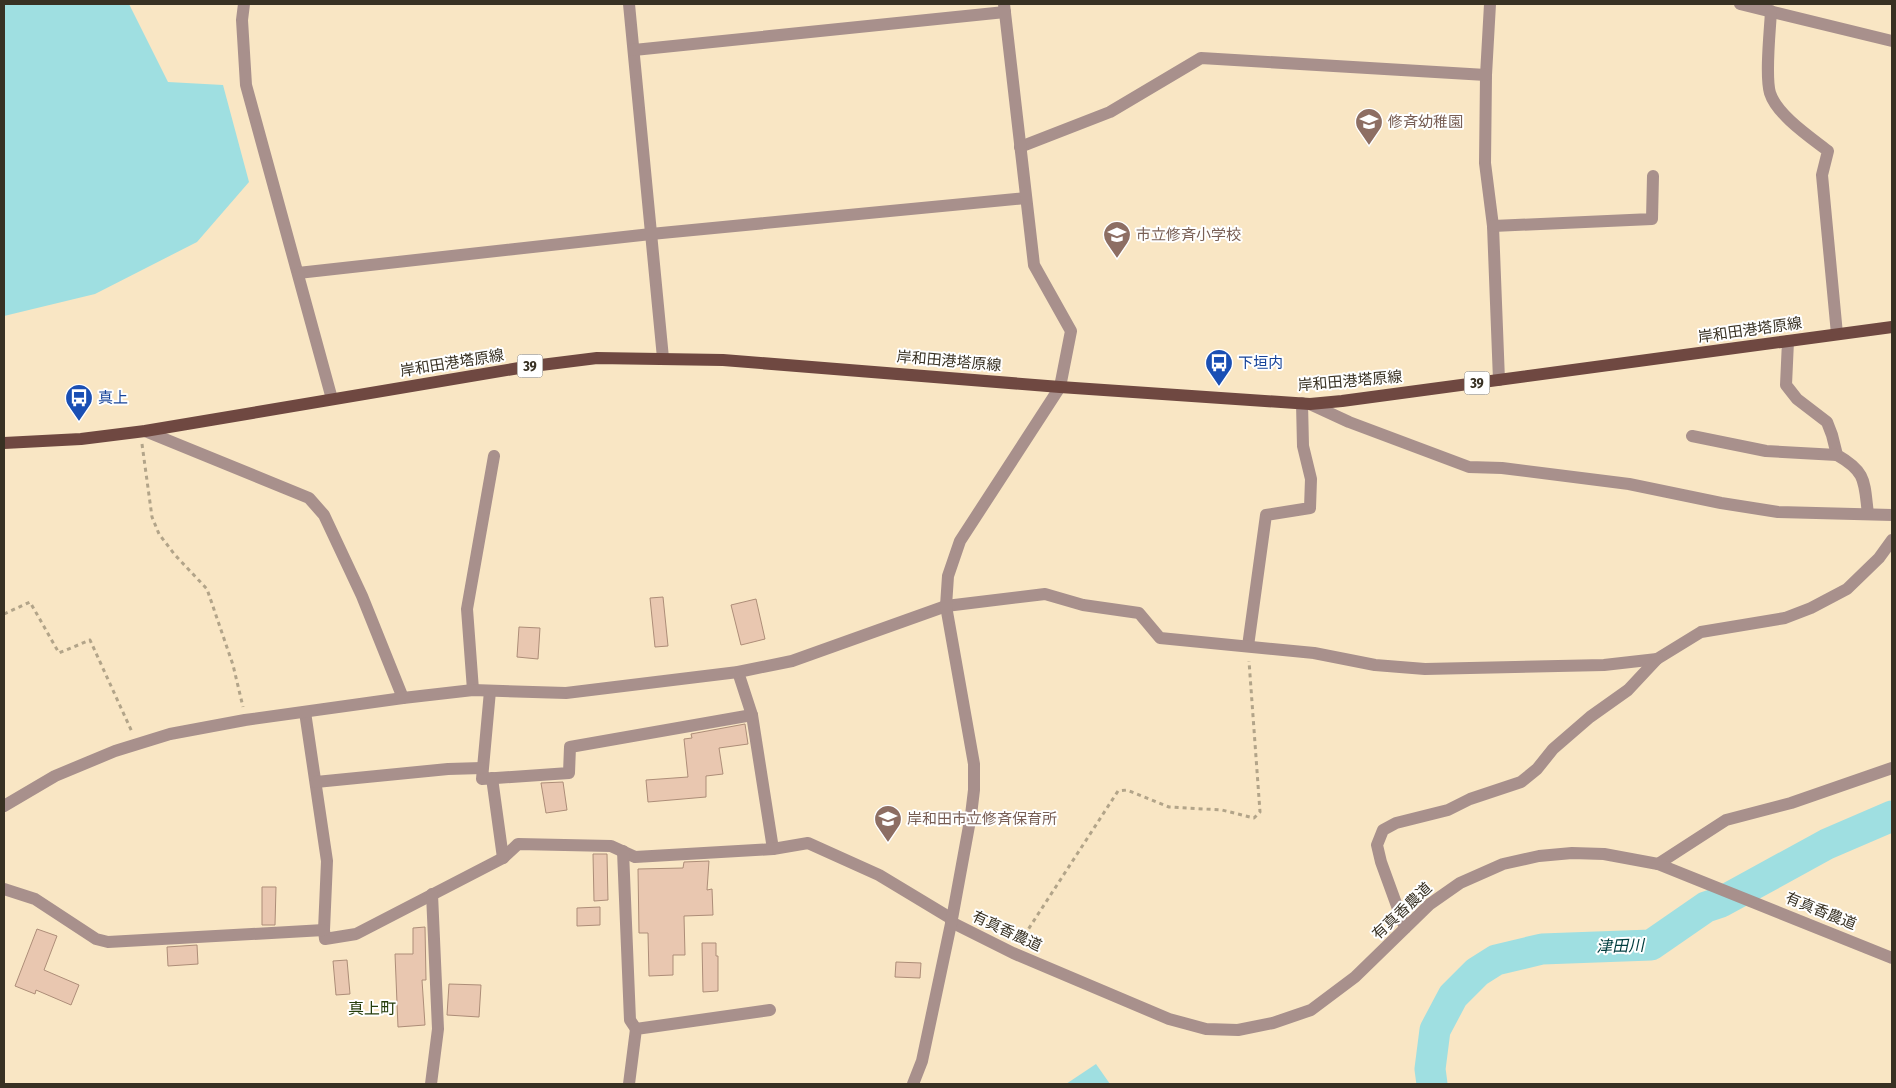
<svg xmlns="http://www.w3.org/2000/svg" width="1896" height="1088" viewBox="0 0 1896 1088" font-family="'Fira Sans Condensed','Noto Sans JP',sans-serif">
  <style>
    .water { fill: #9fdfe1 }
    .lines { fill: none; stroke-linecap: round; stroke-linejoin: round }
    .river { stroke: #9fdfe1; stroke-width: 31 }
    .building { fill: #e9c7b0; stroke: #ad8d78 }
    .path { stroke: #b2a489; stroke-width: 3; stroke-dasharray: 4 4; stroke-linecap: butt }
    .minor { stroke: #a8908c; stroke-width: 12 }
    .major { stroke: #6f4841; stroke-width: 12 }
    .labels { text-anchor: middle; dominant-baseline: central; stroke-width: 4; stroke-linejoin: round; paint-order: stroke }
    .shield { fill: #fff; stroke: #746f65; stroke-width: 1 }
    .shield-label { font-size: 14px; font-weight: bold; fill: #383123 }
    .education-label { font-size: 15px; fill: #785e54; stroke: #fff; text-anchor: start }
    .street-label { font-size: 15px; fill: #383123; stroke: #fff }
    .transit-label { font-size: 15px; fill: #164399; stroke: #fff; text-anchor: start }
    .water-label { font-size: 16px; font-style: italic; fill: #003d3f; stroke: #fff }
    .neighbourhood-label { font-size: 16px; fill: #253d0b; stroke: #fff }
  </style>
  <rect width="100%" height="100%" fill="#f9e6c4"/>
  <!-- water -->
  <g class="water">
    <polygon points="4,4 129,4 168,82 223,85 249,182 197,242 95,294 4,316"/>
    <polygon points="1096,1064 1110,1084 1066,1084"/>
  </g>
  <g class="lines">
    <!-- river -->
    <polyline class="river" points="1432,1084 1430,1069 1435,1030 1453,996 1477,972 1496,960 1542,949 1651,945 1706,907 1721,902 1827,844 1892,816"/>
  </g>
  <!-- building -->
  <g class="building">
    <polygon points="663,597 668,646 655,647 650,598"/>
    <polygon points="756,599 765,639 741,645 731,605"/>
    <polygon points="519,627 540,628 538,659 517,657"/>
    <polygon points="745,724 748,744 719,748 723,774 706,776 706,797 648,802 646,780 688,777 684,739 692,738 691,734"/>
    <polygon points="563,782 567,810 546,813 541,783"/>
    <polygon points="593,854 607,854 608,900 594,901"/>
    <polygon points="709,861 707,890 712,889 713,915 684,916 685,955 673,955 673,975 649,976 648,933 639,933 638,869 683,868 684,862"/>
    <polygon points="262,887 276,887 275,925 262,925"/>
    <polygon points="600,907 600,925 577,926 577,908"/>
    <polygon points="425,927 426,980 422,980 425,1025 398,1027 395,954 413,954 413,928"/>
    <polygon points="37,929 57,936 44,970 79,985 71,1005 36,990 35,994 15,986"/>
    <polygon points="702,943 716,943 716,956 718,956 718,991 703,992"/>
    <polygon points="197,945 198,964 168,966 167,947"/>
    <polygon points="347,960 350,994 336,995 333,961"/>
    <polygon points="896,962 921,963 920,978 895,977"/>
    <polygon points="449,984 481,985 479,1017 447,1015"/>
  </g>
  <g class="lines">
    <!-- path -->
    <g class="path">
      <polyline points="142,444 152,517 159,534 175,555 207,589 233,665 243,707"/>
      <polyline points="4,614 30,602 59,653 90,640 132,732"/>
      <polyline points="1020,942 1118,791 1127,790 1169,807 1222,810 1254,818 1260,812 1249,661"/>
    </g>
    <!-- minor -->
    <g class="minor">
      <polyline points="244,4 242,20 246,85 332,399"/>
      <polyline points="629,4 663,358"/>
      <polyline points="1490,4 1486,75 1485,163 1493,226 1499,380"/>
      <polyline points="1740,4 1892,41"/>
      <path d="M1771,11C1770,31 1765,76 1770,93C1777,115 1810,137 1828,151L1822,175L1837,334"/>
      <polyline points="634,50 1005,12"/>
      <polyline points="1020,147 1110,112 1201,58 1486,75"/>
      <polyline points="1493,226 1652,219 1653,176"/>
      <polyline points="298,273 651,234 1026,198"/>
      <path d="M1788,341L1786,385L1797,399L1827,422L1832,435L1837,455C1867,472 1864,482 1868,514"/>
      <polyline points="1310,404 1349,422 1469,467 1502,468 1629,484 1721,503 1778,512 1892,515"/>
      <polyline points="145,431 309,498 324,515 362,596 403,698"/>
      <polyline points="1692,436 1766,451 1837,455"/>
      <polyline points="1248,646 1266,515 1310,508 1311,479 1303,446 1302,403"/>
      <polyline points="738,672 752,715 773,849"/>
      <polyline points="473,690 467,609 494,456"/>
      <polyline points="490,691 482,779 569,773 570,747 752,715"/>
      <polyline points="305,712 327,861 324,930 325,939 356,934 503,858 518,844 611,846 635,857 773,849 808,843 879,875 952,919"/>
      <polyline points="492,778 503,858"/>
      <polyline points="316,782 448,769 482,768"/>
      <polyline points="4,806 55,776 115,751 170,734 245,720 403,698 473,690 566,693 738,672 792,661 946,606 1045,594 1083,605 1139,613 1160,638 1314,653 1375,665 1425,669 1604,665 1657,659 1701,632 1785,618 1811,608 1847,589 1879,558 1892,540"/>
      <polyline points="623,851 630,1020 636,1029"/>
      <polyline points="1658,864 1726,820 1791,803 1892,768"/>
      <polyline points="4,889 35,899 96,939 108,942 324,930"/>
      <polyline points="951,922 1013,953 1169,1019 1206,1029 1238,1030 1273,1023 1311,1010 1355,977 1430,904 1460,883 1503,864 1539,856 1572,853 1604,854 1658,864 1892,958"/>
      <polyline points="1405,928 1381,862 1377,845 1383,830 1396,823 1448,810 1470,799 1521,782 1537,769 1553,749 1590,717 1628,690 1657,659"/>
      <polyline points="431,1084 438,1029 432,894"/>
      <polyline points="629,1084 636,1029 770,1010"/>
      <polyline points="913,1084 922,1061 952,919 971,815 974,790 974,764 946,606 948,576 960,541 1060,387 1071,331 1034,265 1004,4"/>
    </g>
    <!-- major -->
    <polyline class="major" points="4,443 81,439 145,431 525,367 597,358 723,360 1060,387 1310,404 1342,401 1892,327"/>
  </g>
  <!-- icons -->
  <defs>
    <symbol id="school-pin" viewBox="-11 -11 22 30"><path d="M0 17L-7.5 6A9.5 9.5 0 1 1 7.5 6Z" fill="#8d6e63" stroke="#fff"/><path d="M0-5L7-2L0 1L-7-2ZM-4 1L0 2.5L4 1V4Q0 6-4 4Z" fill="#fff"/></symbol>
    <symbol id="bus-pin" viewBox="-11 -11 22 30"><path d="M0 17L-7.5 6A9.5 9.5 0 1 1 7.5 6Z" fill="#1a4fb4" stroke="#fff"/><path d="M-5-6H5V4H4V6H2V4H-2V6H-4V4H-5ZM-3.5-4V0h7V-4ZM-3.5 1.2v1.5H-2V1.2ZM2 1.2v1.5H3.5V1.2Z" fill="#fff"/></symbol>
  </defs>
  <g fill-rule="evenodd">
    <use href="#school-pin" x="1353" y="106" width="32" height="43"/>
    <use href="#school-pin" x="1101" y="219" width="32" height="43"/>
    <use href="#bus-pin" x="1203" y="347" width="32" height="43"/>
    <use href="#bus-pin" x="63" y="382" width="32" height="43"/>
    <use href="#school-pin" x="872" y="803" width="32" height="43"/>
  </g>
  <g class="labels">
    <!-- shield labels -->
    <g class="shield">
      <rect x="517.5" y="354.5" width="25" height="23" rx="4"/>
      <rect x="1464.5" y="371.5" width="25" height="23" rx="4"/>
    </g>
    <g class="shield-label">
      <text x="530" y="366">39</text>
      <text x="1477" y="383">39</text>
    </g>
    <!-- education labels -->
    <g class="education-label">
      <text x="1388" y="122">修斉幼稚園</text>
      <text x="1136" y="235">市立修斉小学校</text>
      <text x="907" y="819">岸和田市立修斉保育所</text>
    </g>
    <!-- street labels -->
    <g class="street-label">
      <text transform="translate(1750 330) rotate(-8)">岸和田港塔原線</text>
      <text transform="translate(949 361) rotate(5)">岸和田港塔原線</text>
      <text transform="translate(452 363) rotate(-9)">岸和田港塔原線</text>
      <text transform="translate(1350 381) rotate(-5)">岸和田港塔原線</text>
      <text transform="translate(1402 911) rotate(-43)">有真香農道</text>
      <text transform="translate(1821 911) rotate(22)">有真香農道</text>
      <text transform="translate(1007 931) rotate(25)">有真香農道</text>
    </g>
    <!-- transit labels -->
    <g class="transit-label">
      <text x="1238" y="363">下垣内</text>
      <text x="98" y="398">真上</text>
    </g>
    <!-- water labels -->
    <g class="water-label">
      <text transform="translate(1620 946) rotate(-2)">津田川</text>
    </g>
    <!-- neighbourhood labels -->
    <g class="neighbourhood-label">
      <text x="372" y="1008">真上町</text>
    </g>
  </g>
  <!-- border -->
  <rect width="1896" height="1088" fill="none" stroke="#383123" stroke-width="10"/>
</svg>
